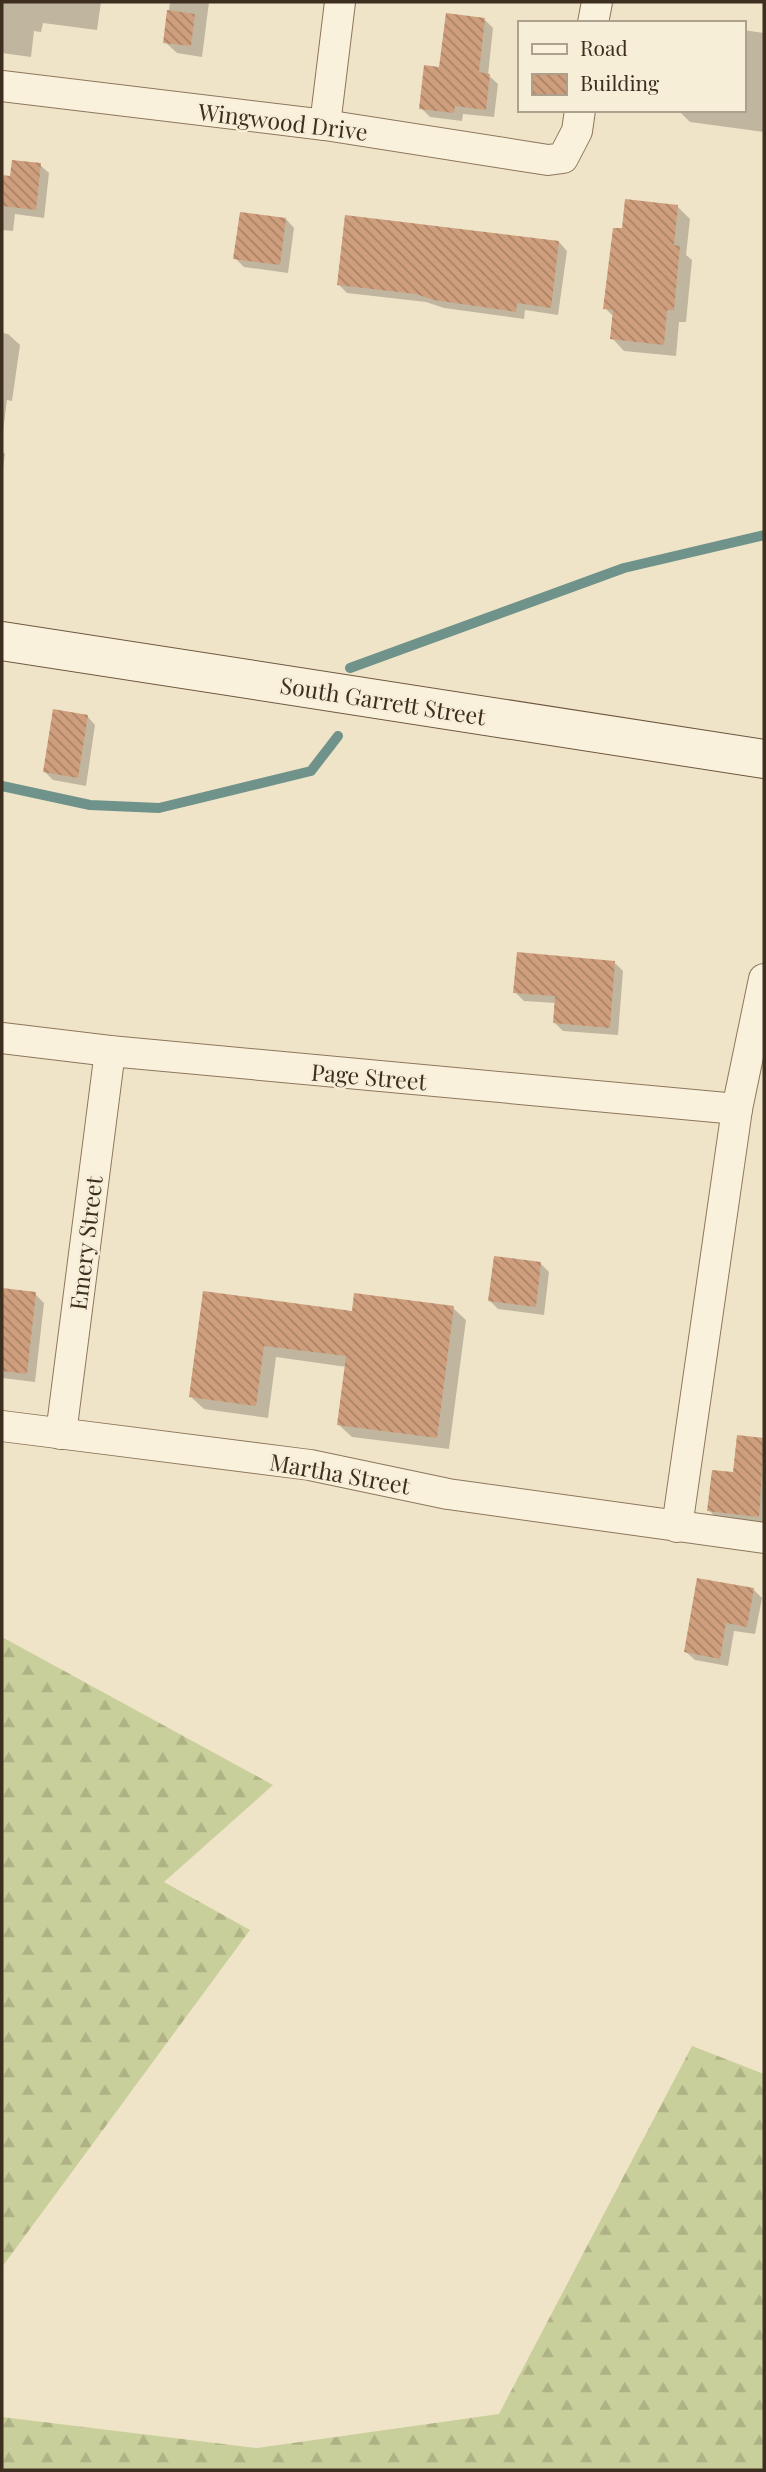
<svg xmlns="http://www.w3.org/2000/svg" width="766" height="2472" viewBox="0 0 766 2472" font-family="'Playfair Display',serif">
  <style>
    .forest { fill: url(#forest-firs) }
    .shadow { fill: #0003 }
    .lines { fill: none; stroke-linecap: round; stroke-linejoin: round }
    .stream { stroke: #6f938a; stroke-width: 10 }
    .building { fill: url(#building-back-hatch) }
    .street-casing { stroke: #8d765c; stroke-width: 32 }
    .secondary-casing { stroke: #6f573f; stroke-width: 40 }
    .street { stroke: #faf1dc; stroke-width: 30 }
    .secondary { stroke: #faf1dc; stroke-width: 38 }
    .labels { text-anchor: middle; dominant-baseline: central; stroke-width: 5; stroke-linejoin: round; paint-order: stroke }
    .street-label { font-size: 23px; fill: #3d2e20; stroke: #f7eed8 }
  </style>
  <defs>
    <pattern id="forest-firs" width="22" height="20" patternUnits="userSpaceOnUse" patternTransform="scale(1.75)"><rect width="22" height="20" fill="#c9cf9b"/><path d="M5 1l3.5 6h-7zM16 11l3.5 6h-7z" fill="#aeb285"/></pattern>
    <pattern id="building-back-hatch" width="6" height="6" patternUnits="userSpaceOnUse" patternTransform="scale(1.75)"><rect width="6" height="6" fill="#cf9f7d"/><path d="M-1 5l2 2M0 0l6 6M5-1l2 2" fill="none" stroke="#a98266"/></pattern>
  </defs>
  <rect width="100%" height="100%" fill="#f0e4c8"/>
  <!-- forest -->
  <g class="forest">
    <polygon points="2,1637 273,1785 164,1882 250,1930 2,2267"/>
    <polygon points="692,2046 764,2074 764,2470 2,2470 2,2417 257,2448 499,2414"/>
  </g>
  <!-- shadow -->
  <g class="shadow">
    <polygon points="2,2 101,2 97,30 43,23 41,32 34,31 31,57 2,53"/>
    <polygon points="170,2 209,2 202,57 177,53 165,42"/>
    <polygon points="485,20 493,28 488,75 498,84 494,117 463,114 462,121 430,117 421,108 441,69"/>
    <polygon points="743,30 764,33 764,132 690,122 678,110 743,110"/>
    <polygon points="40,165 49,173 44,218 15,214 13,231 2,230 2,177 12,178"/>
    <polygon points="677,206 690,219 686,255 692,260 686,322 679,322 676,356 624,351 612,338 614,317 605,308 623,230"/>
    <polygon points="286,219 294,228 288,273 244,267 235,258"/>
    <polygon points="559,242 567,251 558,315 525,310 524,319 444,308 426,302 347,293 339,285"/>
    <polygon points="2,333 8,334 20,345 12,401 7,400 2,439"/>
    <polygon points="2,451 5,454 2,476"/>
    <polygon points="87,716 95,725 86,786 53,780 45,772"/>
    <polygon points="615,963 623,971 618,1035 563,1031 554,1022 556,1003 524,1001 515,992"/>
    <polygon points="541,1264 549,1272 544,1315 498,1309 490,1301"/>
    <polygon points="2,1290 35,1294 44,1303 35,1382 2,1378"/>
    <polygon points="205,1293 354,1313 453,1308 466,1320 449,1449 352,1437 339,1425 347,1367 276,1357 268,1418 204,1409 191,1397"/>
    <polygon points="738,1437 764,1440 764,1524 717,1519 709,1510 734,1474"/>
    <polygon points="753,1589 762,1598 755,1634 734,1631 728,1666 695,1660 686,1652"/>
  </g>
  <g class="lines">
    <!-- stream -->
    <g class="stream">
      <polyline points="350,668 624,568 764,535"/>
      <polyline points="2,786 90,805 159,808 311,771 338,736"/>
    </g>
  </g>
  <!-- building -->
  <g class="building">
    <polygon points="167,10 195,14 191,46 163,43"/>
    <polygon points="446,13 485,18 479,72 490,74 486,110 455,106 454,113 419,109 424,65 439,67"/>
    <polygon points="12,160 41,163 36,210 2,206 2,175 10,176"/>
    <polygon points="625,199 678,205 674,245 680,246 674,310 667,310 664,345 610,339 613,310 603,309 613,228 622,228"/>
    <polygon points="240,212 286,218 280,265 233,259"/>
    <polygon points="345,215 559,241 551,308 517,303 516,312 434,300 416,294 337,285"/>
    <polygon points="53,709 88,715 78,778 43,772"/>
    <polygon points="517,952 615,961 610,1028 553,1023 555,996 513,993"/>
    <polygon points="494,1256 541,1262 536,1307 488,1301"/>
    <polygon points="2,1288 36,1292 27,1374 2,1371"/>
    <polygon points="203,1291 352,1311 354,1293 454,1306 437,1438 337,1425 346,1356 264,1346 256,1406 189,1397"/>
    <polygon points="737,1435 764,1438 759,1517 707,1511 712,1470 733,1472"/>
    <polygon points="697,1578 754,1588 747,1627 726,1623 720,1659 684,1652"/>
  </g>
  <g class="lines">
    <defs>
      <g id="street">
        <polyline points="593,23 597,2"/>
        <polyline points="2,86 325,125 548,160 563,158 577,131 580,110"/>
        <polyline points="325,125 340,2"/>
        <polyline points="2,1038 110,1051 737,1109"/>
        <polyline points="2,1426 310,1465 448,1494 764,1538"/>
        <polyline points="61,1434 110,1051"/>
        <polyline points="677,1527 737,1109 764,979"/>
      </g>
      <polyline id="secondary" points="2,641 764,759"/>
    </defs>
    <!-- street casing -->
    <use href="#street" class="street-casing"/>
    <!-- secondary casing -->
    <use href="#secondary" class="secondary-casing"/>
    <!-- street -->
    <use href="#street" class="street"/>
    <!-- secondary -->
    <use href="#secondary" class="secondary"/>
  </g>
  <g class="labels">
    <!-- street labels -->
    <g class="street-label">
      <text transform="translate(283 121) rotate(7)">Wingwood Drive</text>
      <text transform="translate(383 700) rotate(9)">South Garrett Street</text>
      <text transform="translate(369 1076) rotate(5)">Page Street</text>
      <text transform="translate(85 1243) rotate(-83)">Emery Street</text>
      <text transform="translate(340 1473) rotate(10)">Martha Street</text>
    </g>
  </g>
  <!-- border -->
  <rect width="766" height="2472" fill="none" stroke="#3d2e20" stroke-width="7"/>
  <!-- legend -->
  <rect x="518" y="21" width="228" height="91" fill="#f7eed8" stroke="#ada18e" stroke-width="2"/>
  <rect x="532" y="44" width="35" height="10" fill="#faf1dc" stroke="#ada18e" stroke-width="2"/>
  <text x="580" y="56" font-size="21" fill="#3d2e20">Road</text>
  <rect x="532" y="74" width="35" height="21" fill="url(#building-back-hatch)" stroke="#ada18e" stroke-width="2"/>
  <text x="580" y="91" font-size="21" fill="#3d2e20">Building</text>
</svg>
